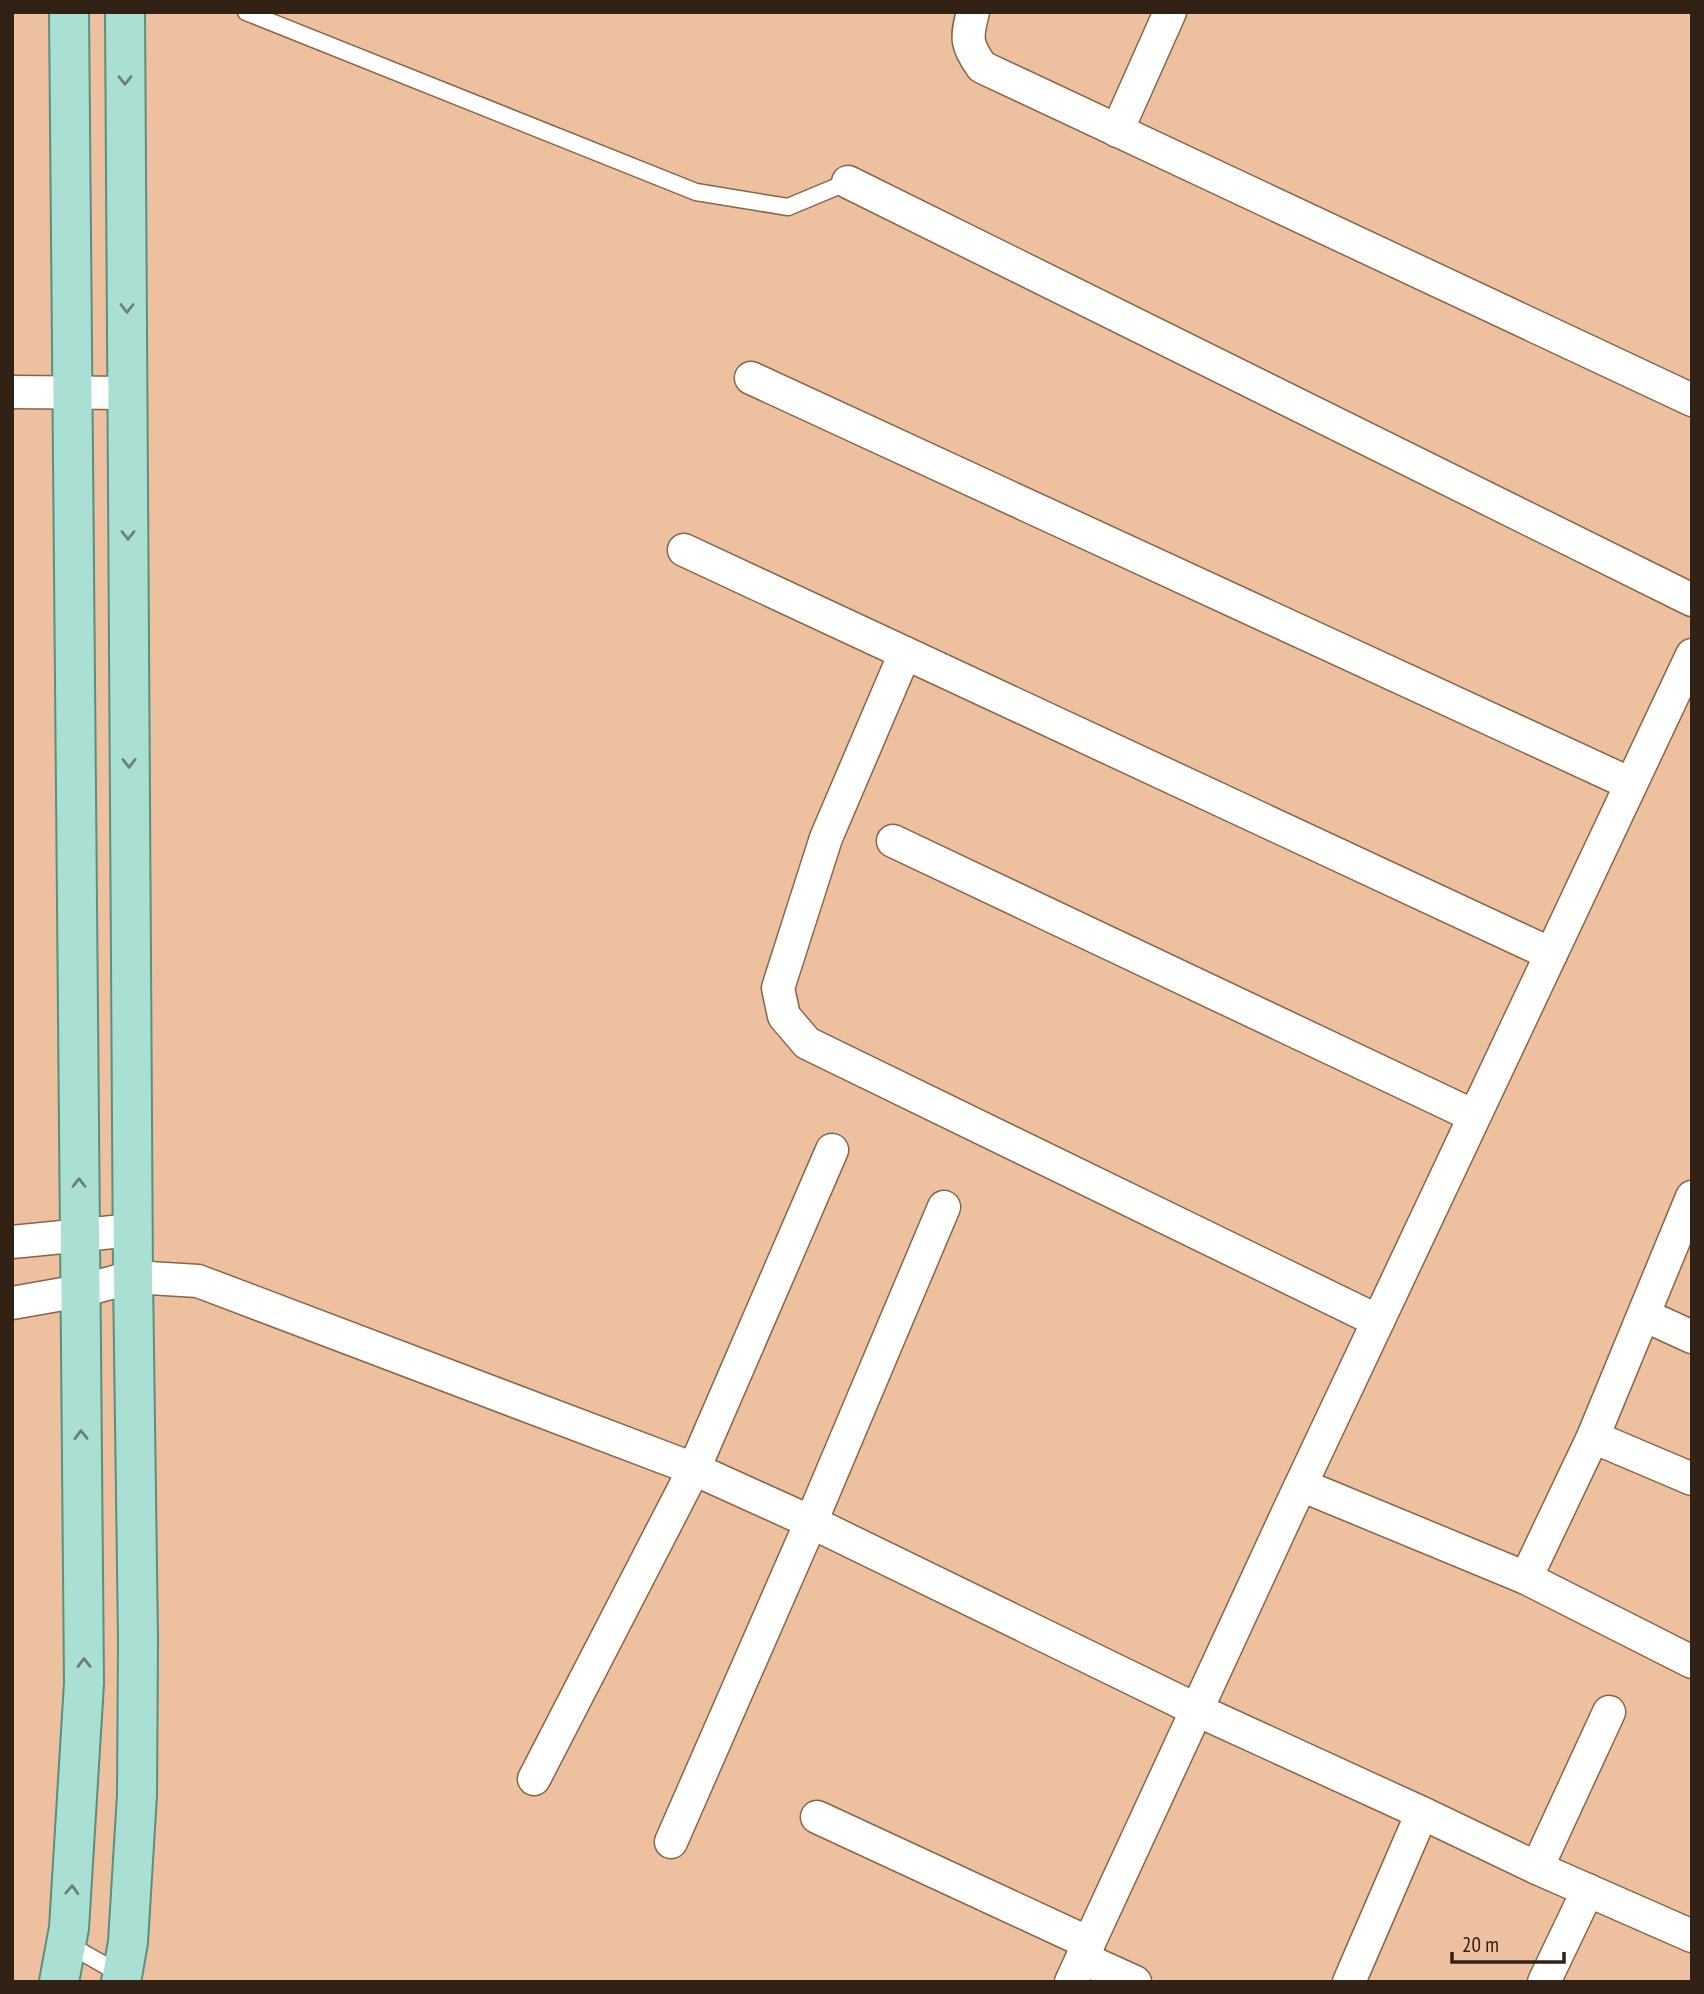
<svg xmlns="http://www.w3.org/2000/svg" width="1704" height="1994" viewBox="0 0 1704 1994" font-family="'PT Sans Narrow',sans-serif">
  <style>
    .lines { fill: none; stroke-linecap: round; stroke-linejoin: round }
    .service-casing { stroke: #8b6446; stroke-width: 19 }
    .minor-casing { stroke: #8b6446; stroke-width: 35 }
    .primary-casing { stroke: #5b8f7e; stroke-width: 42 }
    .service { stroke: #fff; stroke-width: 16 }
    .minor { stroke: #fff; stroke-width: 32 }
    .primary { stroke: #aadfd4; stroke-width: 38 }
    .oneway { stroke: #6e8074 }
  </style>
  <rect width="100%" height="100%" fill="#edc0a0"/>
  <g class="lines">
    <defs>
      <g id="service">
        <polyline points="246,12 696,192 788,207 848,182"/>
        <polyline points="66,1943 122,1975"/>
      </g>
      <g id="minor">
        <path d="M973,12C966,38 966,45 982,67L1692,400"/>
        <polyline points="1117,131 1170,12"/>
        <polyline points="848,182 1692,600"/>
        <polyline points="751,378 1631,784"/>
        <polyline points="12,392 127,393"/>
        <polyline points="684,550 1551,954"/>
        <polyline points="905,653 826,838 778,988 784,1016 807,1043 1378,1321"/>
        <polyline points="893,841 1474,1116"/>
        <polyline points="12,1242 133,1230"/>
        <polyline points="12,1303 80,1291 133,1277 198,1281 694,1469 811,1522 1197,1710 1422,1813 1537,1868 1692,1936"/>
        <polyline points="1644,1315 1692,1337"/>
        <polyline points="1593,1437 1692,1479"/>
        <polyline points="1301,1485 1526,1578 1692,1662"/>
        <polyline points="1526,1578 1593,1437 1692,1197"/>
        <polyline points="534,1779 694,1469 832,1150"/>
        <polyline points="817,1817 1089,1943"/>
        <polyline points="671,1842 811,1522 944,1207"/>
        <polyline points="1537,1868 1609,1712"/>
        <polyline points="1082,1958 1135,1982"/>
        <polyline points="1071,1982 1289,1510 1692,655"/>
        <polyline points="1349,1982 1422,1813"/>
        <polyline points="1544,1982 1588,1890"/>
      </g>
      <g id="primary">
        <polyline points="59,1982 69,1928 84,1683 69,12"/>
        <polyline points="121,1982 128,1942 137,1795 138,1639 133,1277 125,12"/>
      </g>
    </defs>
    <!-- service casing -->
    <use href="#service" class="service-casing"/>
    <!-- minor casing -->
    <use href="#minor" class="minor-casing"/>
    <!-- primary casing -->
    <use href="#primary" class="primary-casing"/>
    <!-- service -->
    <use href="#service" class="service"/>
    <!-- minor -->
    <use href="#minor" class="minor"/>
    <!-- primary -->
    <use href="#primary" class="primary"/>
  </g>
  <!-- one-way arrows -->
  <defs><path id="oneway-chevron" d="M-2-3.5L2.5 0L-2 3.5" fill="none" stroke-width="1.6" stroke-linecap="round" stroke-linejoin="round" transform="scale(1.75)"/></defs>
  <g class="oneway">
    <use href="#oneway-chevron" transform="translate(125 80) rotate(90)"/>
    <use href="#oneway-chevron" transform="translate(127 308) rotate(90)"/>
    <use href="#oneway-chevron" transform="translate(128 535) rotate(90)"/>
    <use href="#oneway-chevron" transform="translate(129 763) rotate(90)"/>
    <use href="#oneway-chevron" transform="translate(79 1183) rotate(-90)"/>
    <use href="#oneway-chevron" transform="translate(81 1435) rotate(-91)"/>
    <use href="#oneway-chevron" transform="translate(84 1663) rotate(-91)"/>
    <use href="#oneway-chevron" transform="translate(72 1890) rotate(-87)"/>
  </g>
  <!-- border -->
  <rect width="1704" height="1994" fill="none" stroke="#322215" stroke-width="28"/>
  <!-- scale -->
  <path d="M1452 1952v10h112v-10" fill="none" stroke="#322215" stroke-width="3.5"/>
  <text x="1462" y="1952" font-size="21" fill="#322215" stroke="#edc0a0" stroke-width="5" paint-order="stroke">20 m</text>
</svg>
